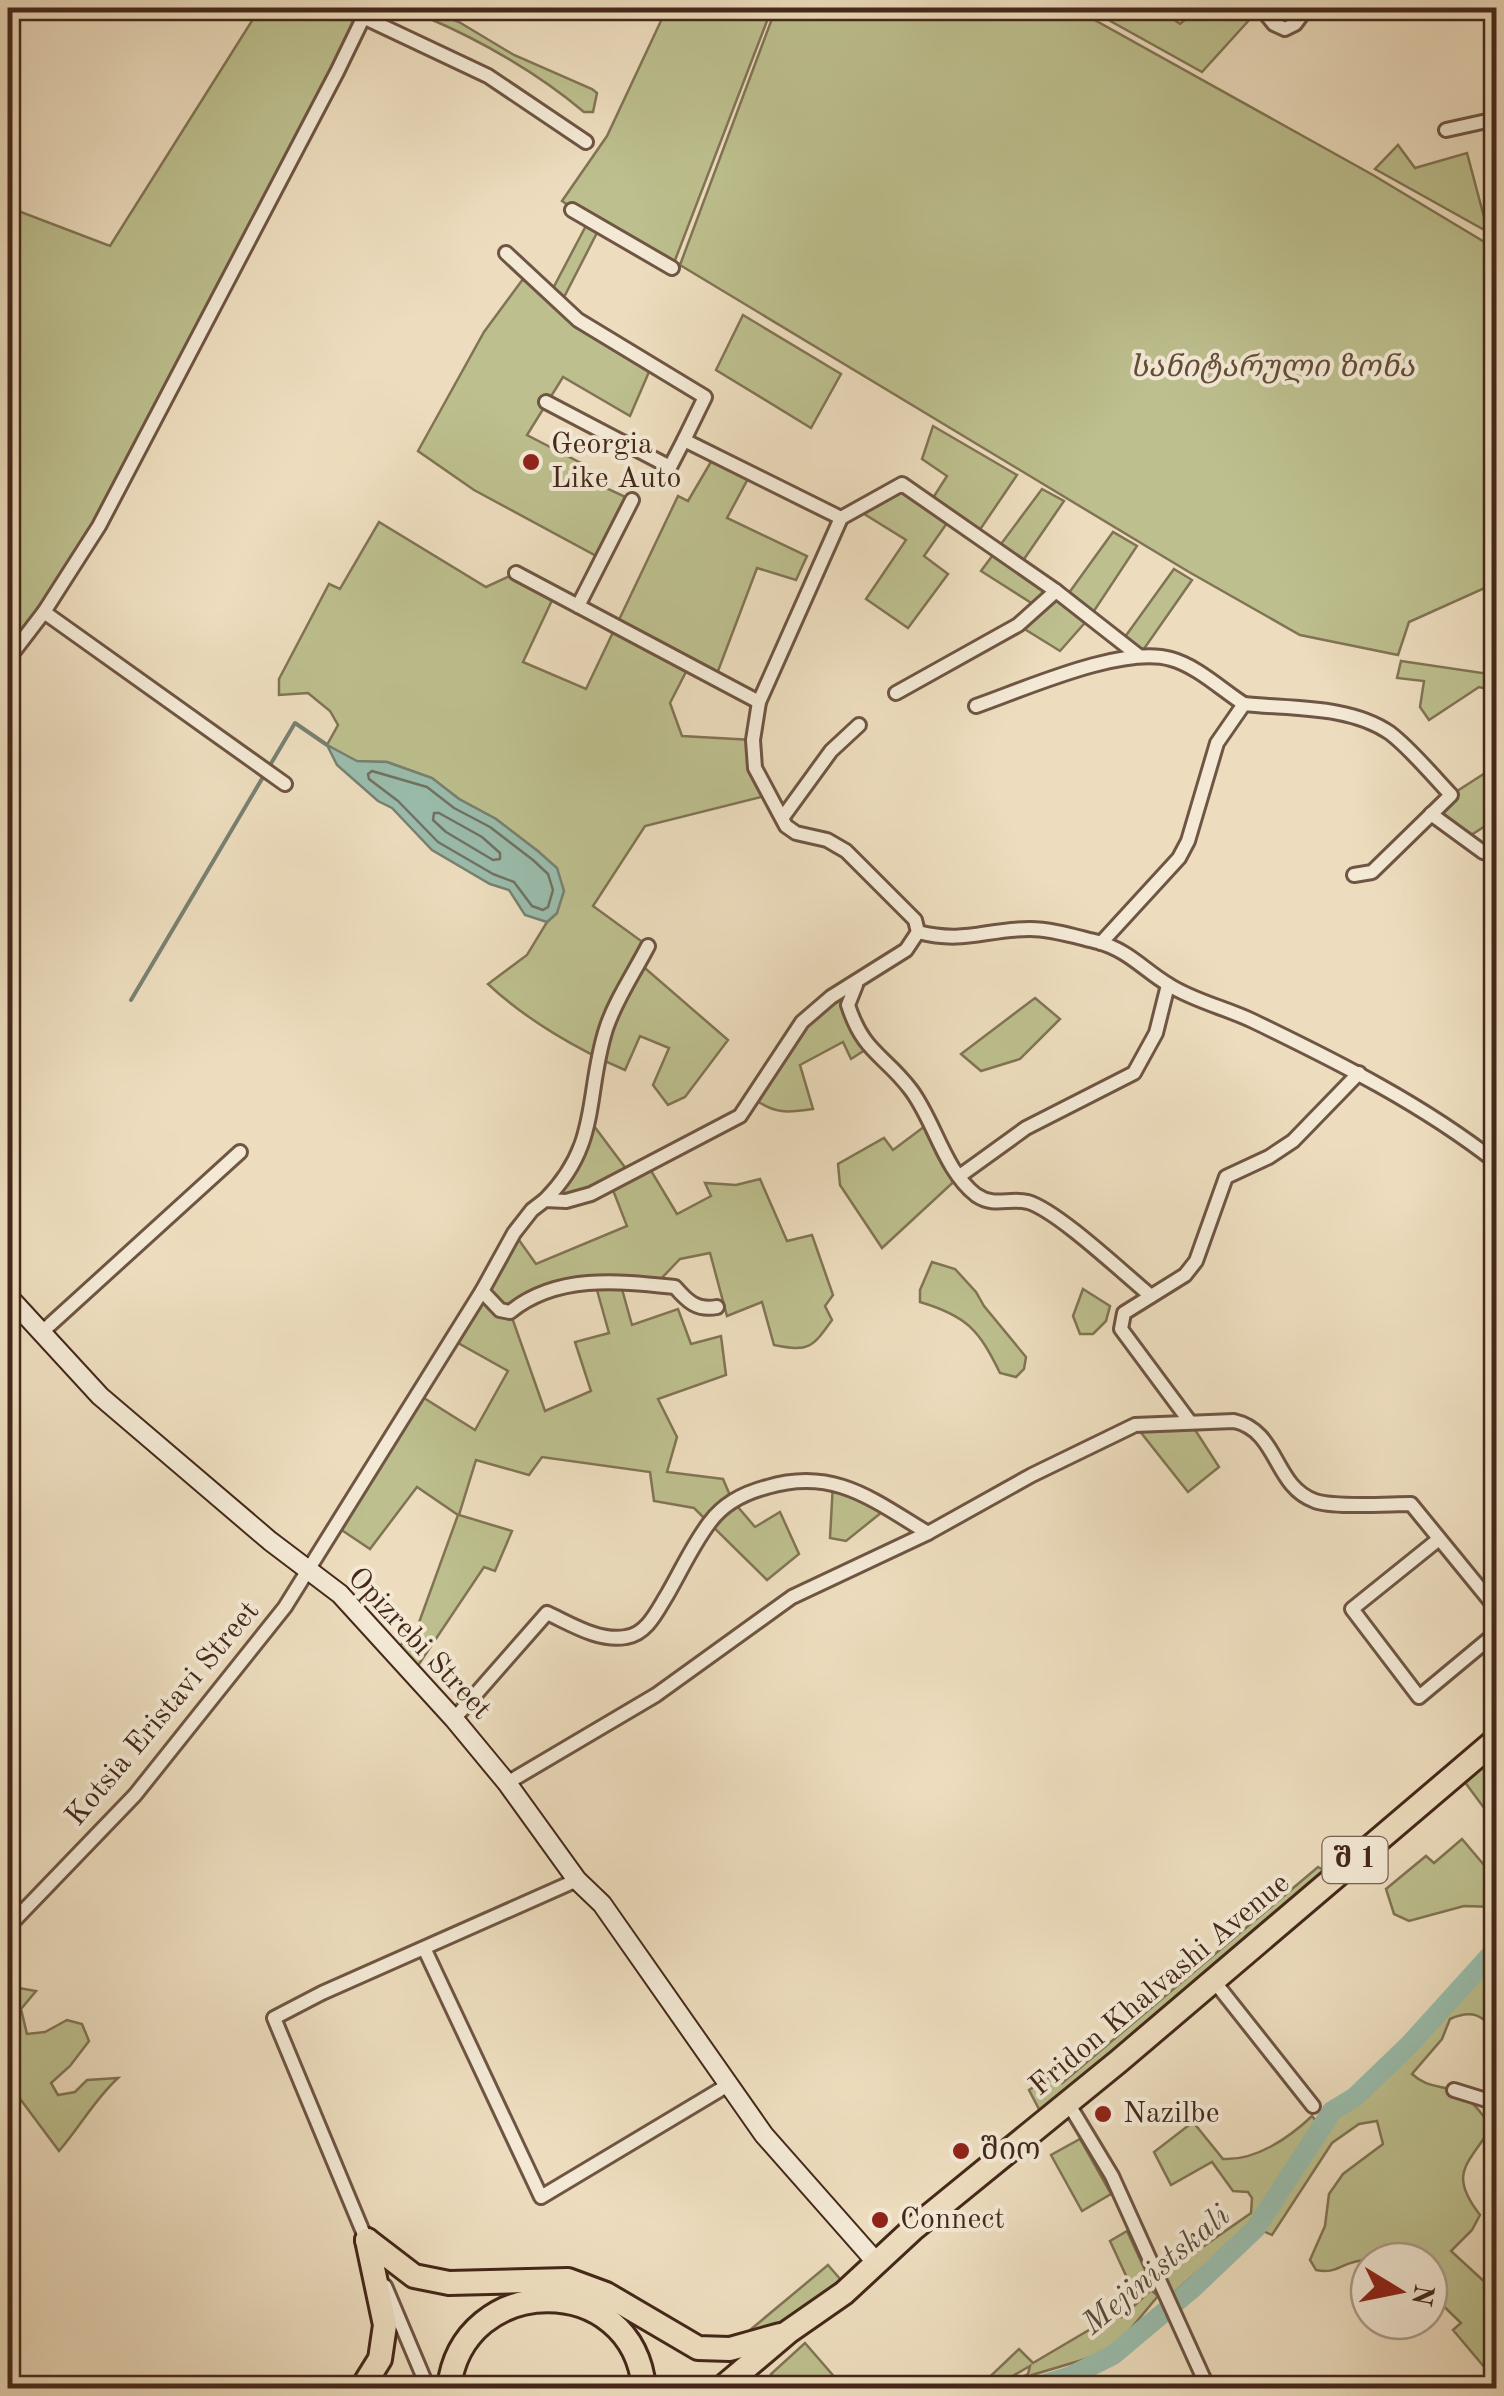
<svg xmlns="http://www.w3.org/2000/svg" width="1504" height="2396" viewBox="0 0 1504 2396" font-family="'Old Standard TT','Noto Serif Georgian',serif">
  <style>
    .green { fill: #bdbf8e; stroke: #817454; stroke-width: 2.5; fill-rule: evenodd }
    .water { fill: #9abdac; stroke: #788172; stroke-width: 2.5 }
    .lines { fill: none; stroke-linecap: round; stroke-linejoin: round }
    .shore { stroke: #707263; stroke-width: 2.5 }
    .stream { stroke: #788172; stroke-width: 4 }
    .river { stroke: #9abdac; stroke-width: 20 }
    .street-casing { stroke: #6f5543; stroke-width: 18 }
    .secondary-casing { stroke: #45281a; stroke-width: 22 }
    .highway-casing { stroke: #45281a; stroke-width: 28 }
    .street { stroke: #f3e9d5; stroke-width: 12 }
    .secondary { stroke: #f3e9d5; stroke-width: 18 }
    .highway { stroke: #edddbe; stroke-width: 22 }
    .poi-dot { fill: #8f2418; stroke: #f3e9d5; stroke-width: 4 }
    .labels { text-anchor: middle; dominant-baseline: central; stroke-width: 8; stroke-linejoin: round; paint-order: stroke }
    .shield { fill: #f3e9d5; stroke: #796252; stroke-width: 2.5 }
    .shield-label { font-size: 28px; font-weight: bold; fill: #45281a }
    .park-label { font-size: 30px; font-style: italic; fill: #634e37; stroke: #f3e9d5 }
    .poi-label { font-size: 30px; fill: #45281a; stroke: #f3e9d5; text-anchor: start }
    .street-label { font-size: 30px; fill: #45281a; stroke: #f3e9d5 }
    .water-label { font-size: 32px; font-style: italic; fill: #5a4d3e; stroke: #f3e9d5 }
  </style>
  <rect width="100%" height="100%" fill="#edddbe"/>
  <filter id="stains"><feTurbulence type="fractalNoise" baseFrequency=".002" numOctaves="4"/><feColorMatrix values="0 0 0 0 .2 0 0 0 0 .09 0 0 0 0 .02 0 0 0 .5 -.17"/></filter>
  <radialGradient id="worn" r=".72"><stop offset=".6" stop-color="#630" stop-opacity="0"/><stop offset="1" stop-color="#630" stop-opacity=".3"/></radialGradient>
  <!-- green -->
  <g class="green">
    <polygon points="260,8 344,8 363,17 99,526 8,659 8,207 110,246"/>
    <polygon points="667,8 772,8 672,268 600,227 560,305 652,365 630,416 563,377 527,435 581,463 576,474 632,500 602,559 474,490 418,451 484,332 523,279 528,274 550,294 589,220 562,201 607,136"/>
    <polygon points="776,8 1073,8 1373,175 1496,249 1496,583 1409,622 1398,655 1300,635 1189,572 680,265"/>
    <polygon points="1087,8 1117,8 1124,11 1126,8 1158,8 1180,24 1199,8 1260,8 1202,72"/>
    <path d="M434,12L459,22L514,55L592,89L597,93L593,112H584C539,74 482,41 428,18Z"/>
    <polygon points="1398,145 1415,168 1467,153 1488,232 1375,169"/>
    <polygon points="743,315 841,374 811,428 716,370"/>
    <polygon points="933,426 1017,475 977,534 931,501 947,476 922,459"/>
    <path d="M715,455L751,473L727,518L807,556L796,580L757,568L715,679L689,666L670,703L682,736L753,740L769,795L645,826L593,906L648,946L639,963L728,1040L685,1097L668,1105L653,1085L669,1048L640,1036L625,1070C578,1050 525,1019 488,984L527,955L547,922L557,913L539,852L496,819L459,799L432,778L387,762H357L327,745L338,725L330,711L308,693L279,695V679L329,584L340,589L379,522L486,587L516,573L555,594L523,662L586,689L678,496L688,501Z"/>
    <polygon points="900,488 947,523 924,556 948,574 908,628 866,599 906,540 856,509"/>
    <polygon points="1042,489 1064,501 1020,565 1066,597 1113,532 1137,546 1090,617 1060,651 1018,625 1036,606 981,571"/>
    <polygon points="1174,569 1192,580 1139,656 1122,641"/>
    <polygon points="1401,661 1496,675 1496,691 1479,687 1429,720 1420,707 1424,681 1397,678"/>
    <polygon points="1496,766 1496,819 1465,839 1431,814 1451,795"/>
    <path d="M848,988V1005L868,1048L851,1059L843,1042L800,1065L813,1109C787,1113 774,1114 753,1098L802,1022Z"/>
    <polygon points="1035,998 1060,1019 1020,1059 981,1071 961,1054"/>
    <path d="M591,1122L630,1174L647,1164L677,1214L711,1196L705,1183L736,1185L760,1179L787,1241L812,1235L833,1295L825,1306L832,1320C812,1348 809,1352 774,1345L762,1302L727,1316L710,1253L680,1259L655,1285L620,1282L632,1325L678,1309L691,1344L721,1336L726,1375L658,1399L677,1437L667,1472L723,1479L732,1500L755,1527L780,1512L799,1554L767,1580L694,1508L654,1501L650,1472L542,1457L529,1475L476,1460L459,1515L512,1531L495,1571L484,1567L413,1673L394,1652L417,1628L458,1515L417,1487L370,1549L334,1525L416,1393L475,1430L508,1371L451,1339L514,1233L536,1264L627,1226L611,1185L545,1200ZM595,1283L609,1333L575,1342L591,1391L545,1411L510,1312L530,1296Z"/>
    <polygon points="929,1123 961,1175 882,1248 840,1185 838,1164 884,1138 893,1150"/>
    <path d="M932,1262L955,1269L976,1292L984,1306L1026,1357L1024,1369L1016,1377L1000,1373C979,1330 967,1316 920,1302V1290Z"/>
    <polygon points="1083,1289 1110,1306 1106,1321 1093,1334 1080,1334 1073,1316"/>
    <polygon points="1190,1422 1219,1467 1188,1492 1135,1425"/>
    <polygon points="833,1483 887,1508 846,1541 830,1538"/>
    <polygon points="1496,1755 1496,1824 1464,1781"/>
    <polygon points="1462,1839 1484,1865 1496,1855 1496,1907 1464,1906 1409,1921 1394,1914 1386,1889 1426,1856 1434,1863"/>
    <polygon points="1318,1867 1327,1872 1041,2113 1029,2090 1053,2075 1062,2083"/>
    <path d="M1496,1949V2034C1484,2015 1472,2009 1450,2019L1442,2039L1412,2074C1424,2085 1433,2085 1449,2089C1467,2094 1482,2112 1491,2128C1467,2165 1448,2174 1480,2215L1472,2230L1451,2251L1488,2285L1496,2278V2381L1453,2330L1461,2323L1429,2292V2261C1406,2261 1376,2256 1354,2262C1338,2266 1334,2274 1316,2270L1310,2260L1325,2226L1329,2194L1343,2174L1383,2144L1377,2121L1359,2124L1332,2143L1272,2235L1256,2228L1254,2223L1171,2295L1161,2276L1251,2213L1252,2198L1248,2192L1233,2191L1212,2162L1171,2185L1154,2152L1193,2122L1223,2159C1255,2161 1289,2138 1312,2116L1322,2128C1336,2106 1359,2093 1378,2074C1419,2034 1459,1993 1496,1949Z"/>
    <path d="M8,1986L36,1991L21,2009L27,2034L45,2032L67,2020L82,2024L89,2041L70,2066L51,2083L58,2095L75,2092L87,2080L118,2078C94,2100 80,2127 59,2151L12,2088L8,2091Z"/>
    <polygon points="1080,2139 1111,2194 1082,2211 1051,2155"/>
    <polygon points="1127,2231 1151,2283 1135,2295 1110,2241"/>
    <polygon points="828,2265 841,2280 788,2324 744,2335"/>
    <polygon points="1151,2290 1158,2296 1118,2344 1089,2358 1032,2375 1011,2388 1002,2388 1028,2374 1030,2366 992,2388 978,2388 1019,2349 1033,2363 1111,2317 1122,2317"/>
    <polygon points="805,2343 844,2388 785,2388 771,2374"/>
  </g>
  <!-- water -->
  <polygon class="water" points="327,745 357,761 387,762 432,778 459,799 496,819 539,852 557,868 564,891 557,913 547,922 525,915 509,890 490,884 432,850 392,808 378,801 337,765"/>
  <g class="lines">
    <!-- shore -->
    <g class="shore">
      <polygon points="372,771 427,787 454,808 490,827 533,860 548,874 553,890 548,907 543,910 532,906 514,882 493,874 438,842 398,801 369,779 368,774"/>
      <polygon points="434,813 439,813 482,837 500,853 500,859 493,860 446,832 433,820"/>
    </g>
    <!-- stream -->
    <polyline class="stream" points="131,1000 295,723 327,745"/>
    <!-- river -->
    <polyline class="river" points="1032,2388 1071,2376 1113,2355 1194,2287 1256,2228 1332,2111 1355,2097 1409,2045 1496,1949"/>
    <defs>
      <g id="street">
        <polyline points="344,8 488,76 586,142"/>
        <polyline points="1261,8 1274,24 1285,29 1295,24 1307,8"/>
        <polyline points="1446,130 1496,119"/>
        <polyline points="572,210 672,268"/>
        <polyline points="506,253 578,320 705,397 684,440"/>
        <polyline points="546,402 670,467 684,440 841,518"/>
        <polyline points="516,573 759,702"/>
        <polyline points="578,606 632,500"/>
        <polyline points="44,612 285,784"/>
        <polyline points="8,659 44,612 99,526 337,72 368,8"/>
        <polyline points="896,693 1018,625 1056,591 1139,656"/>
        <path d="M976,706C1025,689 1122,645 1171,659C1197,666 1222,690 1244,704"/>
        <polyline points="1431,814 1483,852 1496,854"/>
        <polyline points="783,817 831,751 859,725"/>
        <polyline points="918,932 915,920 846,851 827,840 796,833 786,826 755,768 753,740 759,702 841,518 902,484 1056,591"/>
        <path d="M918,932C965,944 985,929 1030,929C1052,929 1077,937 1098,942C1128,950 1145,971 1169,985C1194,1001 1226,1008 1253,1021C1338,1062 1422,1104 1496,1162"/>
        <path d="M1101,943L1179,858L1188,841L1217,743L1244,704C1290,709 1350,705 1390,733C1412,750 1432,775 1451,795L1372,872L1354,875"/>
        <path d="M856,985L848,1005C864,1054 884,1054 911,1090C935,1122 944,1170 976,1195C995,1208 1009,1197 1028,1202C1058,1211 1123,1273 1151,1296"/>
        <polyline points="961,1175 1026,1128 1134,1073 1156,1033 1168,985"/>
        <path d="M545,1200C601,1144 585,1095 606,1029C615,1001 634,973 648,946"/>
        <path d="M482,1291L500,1310L510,1312C557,1274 618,1281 675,1287C687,1301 697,1311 717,1307"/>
        <polyline points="42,1332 240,1152"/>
        <polyline points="1190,1422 1121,1329 1124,1313 1185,1275 1196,1261 1226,1177 1269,1157 1293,1141 1359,1073"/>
        <polyline points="1439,1539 1352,1609 1419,1697 1496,1633"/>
        <path d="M454,1719L547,1613C571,1624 599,1642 626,1637C647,1634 657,1611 667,1595C681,1571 693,1544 710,1522C724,1503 744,1493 767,1487C834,1467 873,1500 928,1533"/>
        <path d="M507,1783L656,1695L792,1597L928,1533L1032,1475L1135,1425L1234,1421C1279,1431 1273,1486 1315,1501C1334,1508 1389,1504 1411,1504L1496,1608"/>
        <polyline points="8,1927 135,1795 285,1607 482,1291 514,1233 532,1210 545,1200 566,1201 591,1194 740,1116 802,1022 831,997 906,950 918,932"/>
        <polyline points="425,1950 541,2197 728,2085"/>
        <polyline points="1214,1981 1313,2106"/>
        <polyline points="1454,2090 1496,2103"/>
        <polyline points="1068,2103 1112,2176 1208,2388"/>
        <polyline points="368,2244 274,2018 322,1993 577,1880"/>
        <polyline points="385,2286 428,2388"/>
      </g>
      <polyline id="secondary" points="8,1296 100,1396 270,1541 340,1594 454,1719 507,1783 577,1880 602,1904 764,2135 877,2263"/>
      <g id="highway">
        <polyline points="367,2240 414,2276 449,2283 568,2280 606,2294 698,2348 730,2349 780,2335"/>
        <polyline points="362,2388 380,2359 385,2325 367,2240"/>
        <path d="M449,2388C462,2272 633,2270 644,2388"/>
        <polyline points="722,2388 788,2332 844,2293 913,2229 1119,2061 1496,1740"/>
      </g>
    </defs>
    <!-- street casing -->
    <use href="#street" class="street-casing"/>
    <!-- secondary casing -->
    <use href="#secondary" class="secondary-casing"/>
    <!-- highway casing -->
    <use href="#highway" class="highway-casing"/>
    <!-- street -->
    <use href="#street" class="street"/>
    <!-- secondary -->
    <use href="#secondary" class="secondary"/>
    <!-- highway -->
    <use href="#highway" class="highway"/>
  </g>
  <!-- markers -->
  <g class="poi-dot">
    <circle cx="531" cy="462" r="10"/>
    <circle cx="1103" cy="2114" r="10"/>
    <circle cx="961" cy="2151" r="10"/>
    <circle cx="880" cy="2220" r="10"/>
  </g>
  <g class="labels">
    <!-- shield labels -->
    <rect class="shield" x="1322.5" y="1837" width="65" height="46" rx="8"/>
    <g class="shield-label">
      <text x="1355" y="1860">შ 1</text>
    </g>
    <!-- park labels -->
    <g class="park-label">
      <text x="1272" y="368">სანიტარული ზონა</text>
    </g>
    <!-- poi labels -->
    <g class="poi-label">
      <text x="551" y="445">Georgia<tspan x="551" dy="34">Like Auto</tspan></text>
      <text x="1123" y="2114">Nazilbe</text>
      <text x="981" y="2151">შიო</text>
      <text x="900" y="2220">Connect</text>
    </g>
    <!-- street labels -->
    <g class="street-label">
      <text transform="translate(419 1644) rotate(47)">Opizrebi Street</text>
      <text transform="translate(163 1714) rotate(-50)">Kotsia Eristavi Street</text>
      <text transform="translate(1160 1985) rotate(-40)">Fridon Khalvashi Avenue</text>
    </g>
    <!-- water labels -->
    <g class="water-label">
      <text transform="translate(1157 2271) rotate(-40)">Mejinistskali</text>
    </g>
  </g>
  <!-- margin -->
  <rect width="1504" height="2396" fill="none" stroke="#edddbe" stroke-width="40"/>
  <rect x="10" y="10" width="1484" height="2376" fill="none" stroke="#45281a" stroke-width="5"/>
  <rect x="20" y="20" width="1464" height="2356" fill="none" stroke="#45281a" stroke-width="2.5"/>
  <!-- north arrow -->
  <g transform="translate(1399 2291) rotate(100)"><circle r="48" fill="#f3e9d5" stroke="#ad9c8a" stroke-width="2.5"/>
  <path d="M0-8L18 38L0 25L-18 38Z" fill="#8f2418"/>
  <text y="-15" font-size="28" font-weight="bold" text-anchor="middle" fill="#45281a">N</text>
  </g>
  <rect width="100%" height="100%" filter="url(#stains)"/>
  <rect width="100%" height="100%" fill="url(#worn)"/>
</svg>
